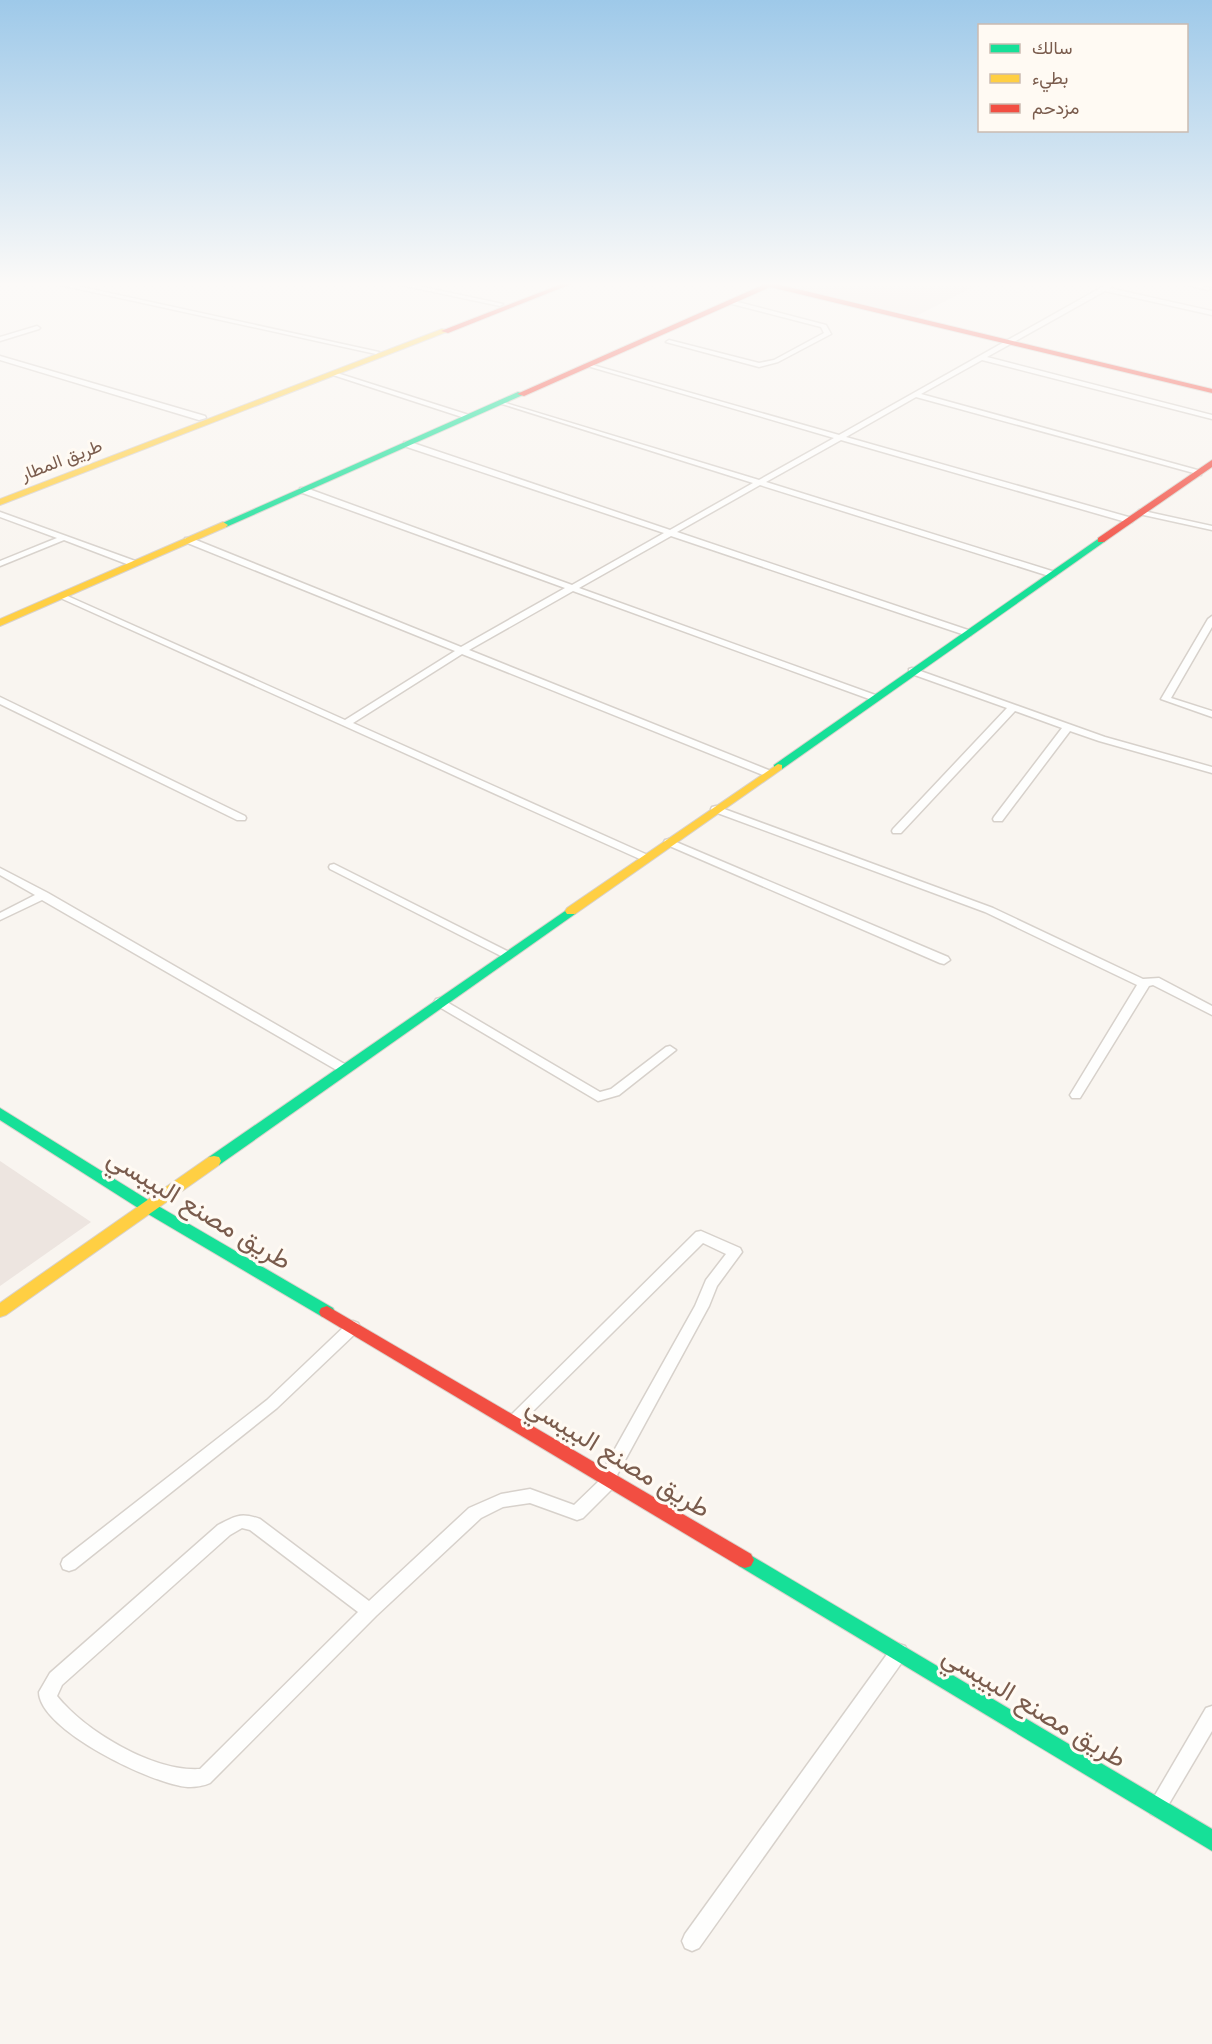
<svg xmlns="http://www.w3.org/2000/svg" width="1212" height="2044" viewBox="0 0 1212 2044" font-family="'Noto Sans',Vazirmatn,sans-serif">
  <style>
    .industrial { fill: #ede5e0 }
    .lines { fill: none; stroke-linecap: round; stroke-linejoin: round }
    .street-casing { stroke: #d7d1cb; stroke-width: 3 }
    .fast-casing { stroke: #d9d2cb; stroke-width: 2 }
    .slow-casing { stroke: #d9d2cb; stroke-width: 2 }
    .jam-casing { stroke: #d9d2cb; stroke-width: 2 }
    .street { fill: #fefefd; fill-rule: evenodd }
    .fast { fill: #16e098; fill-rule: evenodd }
    .slow { fill: #ffcf43; fill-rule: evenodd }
    .jam { fill: #f24e42; fill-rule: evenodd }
    .labels { text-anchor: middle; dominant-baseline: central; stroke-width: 6; stroke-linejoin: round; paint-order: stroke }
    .far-street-label { font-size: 18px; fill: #7a5c4d; stroke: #fffaf3 }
    .near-street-label { font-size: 26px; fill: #7a5c4d; stroke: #fffaf3 }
  </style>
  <rect width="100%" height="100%" fill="#f9f5f0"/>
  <!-- industrial -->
  <g class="industrial">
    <polygon points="794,282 983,282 916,316 786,286"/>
    <polygon points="0,1161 91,1222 0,1286"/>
  </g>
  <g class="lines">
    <defs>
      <g id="street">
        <polygon points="47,282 59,282 379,352 376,354"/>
        <polygon points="387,282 399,282 503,304 500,306"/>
        <polygon points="1111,282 1119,282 1109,288 1212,311 1212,315 1105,291 987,357 1212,415 1212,419 982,360 921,394 1201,471 1201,475 916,397 846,437 1132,518 1132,522 1126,522 841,440 766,482 1055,572 1055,576 1049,576 760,485 677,532 971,631 971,635 965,635 671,536 579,588 878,696 878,700 872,700 573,591 469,650 771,771 771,775 763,775 462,654 353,723 650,856 651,858 650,860 642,860 56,596 63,594 345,720 455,651 185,542 185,538 191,538 461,647 565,588 300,492 300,488 306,488 572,585 664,533 404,446 404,442 410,442 670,530 753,483 499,403 499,401 759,480 834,438 584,365 589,364 839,435"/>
        <polygon points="1176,282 1188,282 1211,288 1208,290"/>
        <polygon points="730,300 826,325 831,334 778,362 759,367 666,342 669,340 759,363 774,360 824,333 821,327 728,303"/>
        <polygon points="37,326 40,328 39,329 0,341 0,337"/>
        <polygon points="0,356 205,416 206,418 199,420 0,360"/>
        <polygon points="333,373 337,373 472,416 465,418 333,375"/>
        <polygon points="1139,510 1212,526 1212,530 1139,514"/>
        <polygon points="0,512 138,562 139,564 132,566 64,540 0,566 0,561 57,538 0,517"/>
        <polygon points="1212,616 1212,627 1171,698 1212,711 1212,717 1161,699 1208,619"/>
        <polygon points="912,668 1105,737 1212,767 1212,773 1099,741 1070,731 1002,821 994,821 993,819 994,817 1062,728 1015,711 901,833 893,833 892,831 893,829 1007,708 909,673 909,669"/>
        <polygon points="0,697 245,816 246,818 245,820 237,820 0,704"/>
        <polygon points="716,806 993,908 1143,979 1159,978 1212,1006 1212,1015 1153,985 1149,986 1080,1098 1072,1098 1070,1095 1137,985 985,912 712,811 711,809 712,807"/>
        <polygon points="669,839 948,957 950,960 944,964 940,963 665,844 664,842 665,840"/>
        <polygon points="334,864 511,953 513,955 511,957 503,957 330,869 329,867 330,865"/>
        <polygon points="0,868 48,893 348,1066 350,1069 348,1072 340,1072 42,900 0,920 0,913 35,895 0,875"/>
        <polygon points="440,998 600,1092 611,1089 666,1047 670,1046 676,1050 619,1095 598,1101 436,1005 434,1002 436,999"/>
        <path d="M701,1231L740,1248L742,1252L717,1286L709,1306L617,1475L619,1479L617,1484L583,1518L577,1520L530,1503L503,1507L481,1518L376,1616L210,1783C204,1786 195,1787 188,1787C154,1785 39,1730 39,1692L50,1673L218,1525C236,1516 240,1512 260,1519L369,1601L469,1508L501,1494L530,1489L574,1505L601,1479L602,1472L695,1306L706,1280L726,1254L703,1243L519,1425L514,1427L509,1425L506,1421L509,1417L696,1232ZM242,1528L250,1530L358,1612L200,1769C153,1772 85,1731 57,1696L62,1685L230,1535Z"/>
        <polygon points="353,1321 358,1323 360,1327 358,1331 277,1408 75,1569 69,1571 63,1569 61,1564 63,1559 267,1400 348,1323"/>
        <polygon points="899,1644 905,1646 908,1652 905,1658 699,1948 692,1951 685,1948 682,1941 685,1934 893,1646"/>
        <polygon points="1212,1706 1212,1731 1163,1814 1157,1817 1151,1814 1148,1808 1151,1802 1206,1708"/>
      </g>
      <g id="fast">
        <polygon points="518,392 525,394 226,527 218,525"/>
        <polygon points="1101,537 1106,540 1104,542 782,769 774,769 774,765"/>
        <polygon points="571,907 577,911 575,914 219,1165 209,1165 207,1161 209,1157"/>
        <polygon points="0,1108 153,1203 333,1308 335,1312 333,1316 327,1318 321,1316 143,1211 0,1120"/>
        <polygon points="745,1552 1212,1829 1212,1851 739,1566 736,1560 739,1554"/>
      </g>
      <g id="slow">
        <polygon points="442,329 449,331 0,505 0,499"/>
        <polygon points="223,522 228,525 226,527 0,626 0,619"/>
        <polygon points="778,764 782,765 782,769 575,914 567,914 565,911 567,908"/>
        <polygon points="214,1156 219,1157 221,1161 219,1165 6,1315 0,1317 0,1303 209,1157"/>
      </g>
      <g id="jam">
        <polygon points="567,282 576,282 448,333 441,331"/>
        <polygon points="756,282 768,282 1212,389 1212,393 770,287 524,396 517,394 763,285"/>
        <polygon points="1212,460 1212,467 1104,542 1098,542 1098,538"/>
        <polygon points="327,1306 751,1554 754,1560 751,1566 745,1568 739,1566 321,1316 319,1312 321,1308"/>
      </g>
    </defs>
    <!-- street casing -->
    <use href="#street" class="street-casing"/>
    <!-- fast casing -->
    <use href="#fast" class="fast-casing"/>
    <!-- slow casing -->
    <use href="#slow" class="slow-casing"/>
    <!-- jam casing -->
    <use href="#jam" class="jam-casing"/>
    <!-- street -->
    <use href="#street" class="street"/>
    <!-- fast -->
    <use href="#fast" class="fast"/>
    <!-- slow -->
    <use href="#slow" class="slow"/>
    <!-- jam -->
    <use href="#jam" class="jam"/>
  </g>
  <!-- sky -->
  <linearGradient id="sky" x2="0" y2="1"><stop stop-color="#9ec9e9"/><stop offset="0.5" stop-color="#fcfaf8"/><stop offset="1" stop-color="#fcfaf8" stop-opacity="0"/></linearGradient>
  <rect width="1212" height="568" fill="url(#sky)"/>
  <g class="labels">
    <!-- far-street labels -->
    <g class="far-street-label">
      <text transform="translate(61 459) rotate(-21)">طريق المطار</text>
    </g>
    <!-- near-street labels -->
    <g class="near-street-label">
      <text transform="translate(200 1208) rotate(31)">طريق مصنع البيبسي</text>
      <text transform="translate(619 1456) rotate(31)">طريق مصنع البيبسي</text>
      <text transform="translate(1035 1706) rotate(31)">طريق مصنع البيبسي</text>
    </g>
  </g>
  <!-- legend -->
  <rect x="978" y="24" width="210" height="108" fill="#fffaf3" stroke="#cabbb1" stroke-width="1.5"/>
  <rect x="990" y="44" width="30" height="9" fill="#16e098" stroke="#cabbb1" stroke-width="1.5"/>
  <text x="1032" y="54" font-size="18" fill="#7a5c4d">سالك</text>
  <rect x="990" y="74" width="30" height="9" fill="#ffcf43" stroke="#cabbb1" stroke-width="1.5"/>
  <text x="1032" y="84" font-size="18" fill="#7a5c4d">بطيء</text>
  <rect x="990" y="104" width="30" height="9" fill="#f24e42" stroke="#cabbb1" stroke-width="1.5"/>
  <text x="1032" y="114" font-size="18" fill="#7a5c4d">مزدحم</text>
</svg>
